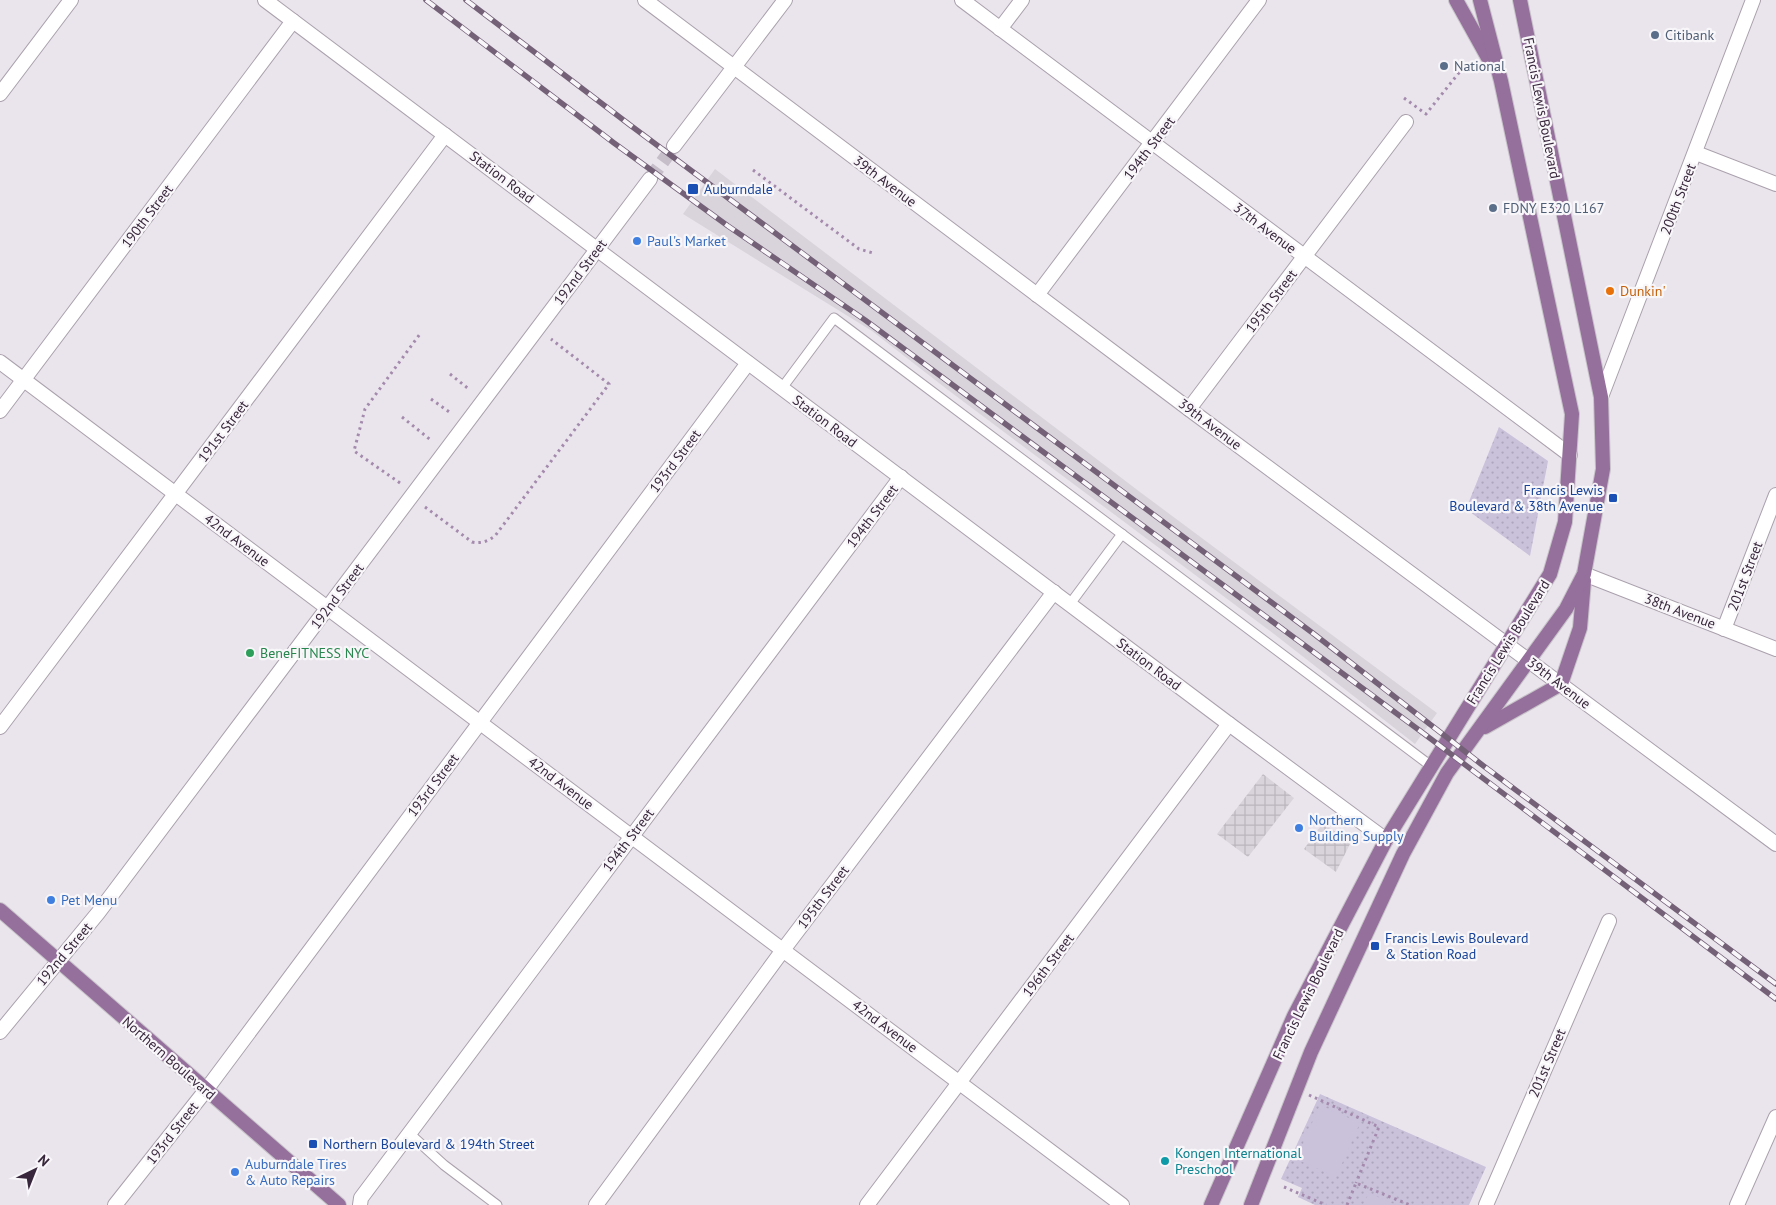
<svg xmlns="http://www.w3.org/2000/svg" width="1776" height="1205" viewBox="0 0 1776 1205" font-family="'PT Sans',sans-serif">
  <style>
    .built { fill: #d9d4dc }
    .industrial { fill: url(#industrial-grid) }
    .green { fill: url(#green-dots) }
    .pitch { fill: #cac1db }
    .lines { fill: none; stroke-linecap: round; stroke-linejoin: round }
    .minor-tunnel { stroke: #c6bfca; stroke-width: 14; stroke-dasharray: 14 7; stroke-linecap: butt }
    .service-casing { stroke: #aaa1ad; stroke-width: 11 }
    .minor-casing { stroke: #aaa1ad; stroke-width: 16 }
    .primary-casing { stroke: #c7c3c8; stroke-width: 16 }
    .path { stroke: #a48aac; stroke-width: 3; stroke-dasharray: 2.5 4; stroke-linecap: butt }
    .service { stroke: #fff; stroke-width: 9 }
    .minor { stroke: #fff; stroke-width: 14 }
    .primary { stroke: #95709c; stroke-width: 14 }
    .rail-casing { stroke: #746178; stroke-width: 5.5 }
    .rail { stroke: #f8f6f9; stroke-width: 4; stroke-dasharray: 11; stroke-linecap: butt }
    .service-dot { fill: #5c6f8a; stroke: #f8f6f9; stroke-width: 2 }
    .transit-dot { fill: #1a4fb4; stroke: #f8f6f9; stroke-width: 2 }
    .shop-dot { fill: #3f7fe0; stroke: #f8f6f9; stroke-width: 2 }
    .food-dot { fill: #e8710a; stroke: #f8f6f9; stroke-width: 2 }
    .leisure-dot { fill: #2e9e5b; stroke: #f8f6f9; stroke-width: 2 }
    .culture-dot { fill: #0f9aa8; stroke: #f8f6f9; stroke-width: 2 }
    .labels { text-anchor: middle; dominant-baseline: central; stroke-width: 4.5; stroke-linejoin: round; paint-order: stroke }
    .service-label { font-size: 14px; fill: #4e5e75; stroke: #f8f6f9; text-anchor: start }
    .street-label { font-size: 14px; fill: #38273c; stroke: #f8f6f9 }
    .transit-label { font-size: 14px; fill: #164399; stroke: #f8f6f9; text-anchor: start }
    .shop-label { font-size: 14px; fill: #366cbe; stroke: #f8f6f9; text-anchor: start }
    .food-label { font-size: 14px; fill: #c56008; stroke: #f8f6f9; text-anchor: start }
    .leisure-label { font-size: 14px; fill: #27864d; stroke: #f8f6f9; text-anchor: start }
    .culture-label { font-size: 14px; fill: #0d838f; stroke: #f8f6f9; text-anchor: start }
  </style>
  <defs>
    <pattern id="industrial-grid" width="8" height="8" patternUnits="userSpaceOnUse" patternTransform="scale(1.25)"><rect width="8" height="8" fill="#d9d4dc"/><path d="M0 4h8M4 0v8" fill="none" stroke="#bbb6be"/></pattern>
    <pattern id="green-dots" width="8" height="8" patternUnits="userSpaceOnUse" patternTransform="scale(1.25)"><rect width="8" height="8" fill="#cac1db"/><path d="M2 2h.1M6 6h.1" fill="none" stroke="#aea6bd" stroke-width="1.8" stroke-linecap="round"/></pattern>
  </defs>
  <rect width="100%" height="100%" fill="#eae5ed"/>
  <!-- built -->
  <polygon class="built" points="715,169 1140,492 1437,713 1415,744 1274,634 948,390 872,331 683,214"/>
  <!-- industrial -->
  <g class="industrial">
    <polygon points="1263,774 1294,798 1248,857 1217,834"/>
    <polygon points="1323,823 1348,841 1350,844 1336,872 1304,849"/>
  </g>
  <!-- green -->
  <g class="green">
    <polygon points="1499,427 1548,461 1530,556 1466,509"/>
    <polygon points="1320,1094 1486,1167 1469,1205 1315,1205 1298,1197 1302,1188 1281,1179"/>
  </g>
  <!-- pitch -->
  <g class="pitch">
    <polygon points="1320,1105 1360,1123 1336,1177 1296,1159"/>
    <polygon points="1369,1193 1396,1205 1363,1205"/>
  </g>
  <g class="lines">
    <!-- minor-tunnel -->
    <polyline class="minor-tunnel" points="650,179 674,146"/>
    <defs>
      <g id="service">
        <polyline points="782,388 834,318 1431,766"/>
        <polyline points="1070,604 1122,534"/>
        <polyline points="409,1133 444,1165 497,1205"/>
      </g>
      <g id="minor">
        <polyline points="265,0 1229,724 1386,840"/>
        <polyline points="645,0 1189,409 1776,844"/>
        <polyline points="962,0 1570,455"/>
        <polyline points="1000,29 1022,0"/>
        <polyline points="0,94 71,0"/>
        <polyline points="674,146 785,0"/>
        <polyline points="1696,153 1776,184"/>
        <polyline points="1037,295 1259,0"/>
        <polyline points="0,362 1122,1205"/>
        <polyline points="1601,397 1753,0"/>
        <polyline points="1189,409 1406,122"/>
        <polyline points="0,411 293,21"/>
        <polyline points="1584,574 1776,649"/>
        <polyline points="1724,629 1776,495"/>
        <polyline points="0,727 445,135"/>
        <polyline points="0,1032 98,913 650,179"/>
        <polyline points="115,1205 206,1090 748,363"/>
        <polyline points="360,1205 361,1198 901,477"/>
        <polyline points="596,1205 783,950 1054,592"/>
        <polyline points="867,1205 1229,724"/>
        <polyline points="1486,1205 1609,921"/>
        <polyline points="1737,1205 1776,1117"/>
      </g>
      <g id="primary">
        <polyline points="1456,0 1491,63"/>
        <polyline points="1485,727 1561,684 1580,628 1584,581"/>
        <polyline points="0,910 339,1205"/>
        <polyline points="1211,1205 1294,1016 1386,840 1550,574 1565,522 1572,414 1501,81 1480,0"/>
        <polyline points="1251,1205 1311,1052 1403,854 1447,773 1566,609 1584,574 1603,469 1601,397 1520,0"/>
      </g>
    </defs>
    <!-- service casing -->
    <use href="#service" class="service-casing"/>
    <!-- minor casing -->
    <use href="#minor" class="minor-casing"/>
    <!-- primary casing -->
    <use href="#primary" class="primary-casing"/>
    <!-- path -->
    <g class="path">
      <polyline points="1404,98 1426,114 1462,69"/>
      <polyline points="753,170 859,249 873,253"/>
      <polyline points="450,374 470,390"/>
      <polyline points="431,399 452,414"/>
      <polyline points="402,417 432,441"/>
      <polyline points="400,483 354,451 365,409 420,334"/>
      <path d="M425,507L472,542C481,544 488,541 495,536L609,384L551,339"/>
      <polyline points="1309,1095 1379,1127 1356,1183"/>
      <polyline points="1284,1187 1326,1205"/>
      <polyline points="1347,1205 1356,1183 1410,1205"/>
    </g>
    <!-- service -->
    <use href="#service" class="service"/>
    <!-- minor -->
    <use href="#minor" class="minor"/>
    <!-- primary -->
    <use href="#primary" class="primary"/>
    <defs>
      <g id="rail">
        <polyline points="426,0 614,143 728,226 865,320 1423,733 1776,999"/>
        <polyline points="466,0 630,125 1314,634 1481,764 1776,984"/>
      </g>
    </defs>
    <!-- rail casing -->
    <use href="#rail" class="rail-casing"/>
    <!-- rail -->
    <use href="#rail" class="rail"/>
  </g>
  <!-- markers -->
  <g class="service-dot">
    <circle cx="1655" cy="35" r="5"/>
    <circle cx="1444" cy="66" r="5"/>
    <circle cx="1493" cy="208" r="5"/>
  </g>
  <g class="transit-dot">
    <rect x="687" y="183" width="12" height="12" rx="2.5"/>
    <rect x="1608" y="493" width="10" height="10" rx="2.5"/>
    <rect x="1370" y="941" width="10" height="10" rx="2.5"/>
    <rect x="308" y="1139" width="10" height="10" rx="2.5"/>
  </g>
  <g class="shop-dot">
    <circle cx="637" cy="241" r="5"/>
    <circle cx="1299" cy="828" r="5"/>
    <circle cx="51" cy="900" r="5"/>
    <circle cx="235" cy="1172" r="5"/>
  </g>
  <circle class="food-dot" cx="1610" cy="291" r="5"/>
  <circle class="leisure-dot" cx="250" cy="653" r="5"/>
  <circle class="culture-dot" cx="1165" cy="1161" r="5"/>
  <g class="labels">
    <!-- service labels -->
    <g class="service-label">
      <text x="1665" y="35">Citibank</text>
      <text x="1454" y="66">National</text>
      <text x="1503" y="208">FDNY E320 L167</text>
    </g>
    <!-- street labels -->
    <g class="street-label">
      <text transform="translate(1542 108) rotate(79)">Francis Lewis Boulevard</text>
      <text transform="translate(1149 148) rotate(-53)">194th Street</text>
      <text transform="translate(502 177) rotate(37)">Station Road</text>
      <text transform="translate(885 181) rotate(37)">39th Avenue</text>
      <text transform="translate(1678 199) rotate(-69)">200th Street</text>
      <text transform="translate(147 216) rotate(-53)">190th Street</text>
      <text transform="translate(1265 228) rotate(37)">37th Avenue</text>
      <text transform="translate(580 272) rotate(-53)">192nd Street</text>
      <text transform="translate(1271 301) rotate(-53)">195th Street</text>
      <text transform="translate(825 421) rotate(37)">Station Road</text>
      <text transform="translate(1210 424) rotate(37)">39th Avenue</text>
      <text transform="translate(223 431) rotate(-53)">191st Street</text>
      <text transform="translate(675 461) rotate(-53)">193rd Street</text>
      <text transform="translate(872 516) rotate(-53)">194th Street</text>
      <text transform="translate(237 540) rotate(37)">42nd Avenue</text>
      <text transform="translate(1745 576) rotate(-69)">201st Street</text>
      <text transform="translate(337 596) rotate(-53)">192nd Street</text>
      <text transform="translate(1680 611) rotate(21)">38th Avenue</text>
      <text transform="translate(1508 642) rotate(-58)">Francis Lewis Boulevard</text>
      <text transform="translate(1149 664) rotate(37)">Station Road</text>
      <text transform="translate(1559 683) rotate(37)">39th Avenue</text>
      <text transform="translate(561 783) rotate(37)">42nd Avenue</text>
      <text transform="translate(433 785) rotate(-53)">193rd Street</text>
      <text transform="translate(628 840) rotate(-53)">194th Street</text>
      <text transform="translate(823 897) rotate(-53)">195th Street</text>
      <text transform="translate(64 954) rotate(-50)">192nd Street</text>
      <text transform="translate(1048 965) rotate(-53)">196th Street</text>
      <text transform="translate(1308 994) rotate(-64)">Francis Lewis Boulevard</text>
      <text transform="translate(885 1026) rotate(37)">42nd Avenue</text>
      <text transform="translate(169 1058) rotate(41)">Northern Boulevard</text>
      <text transform="translate(1547 1063) rotate(-67)">201st Street</text>
      <text transform="translate(172 1133) rotate(-52)">193rd Street</text>
    </g>
    <!-- transit labels -->
    <g class="transit-label">
      <text x="704" y="189">Auburndale</text>
      <text x="1603" y="490" text-anchor="end">Francis Lewis<tspan x="1603" dy="16">Boulevard &amp; 38th Avenue</tspan></text>
      <text x="1385" y="938">Francis Lewis Boulevard<tspan x="1385" dy="16">&amp; Station Road</tspan></text>
      <text x="323" y="1144">Northern Boulevard &amp; 194th Street</text>
    </g>
    <!-- shop labels -->
    <g class="shop-label">
      <text x="647" y="241">Paul's Market</text>
      <text x="1309" y="820">Northern<tspan x="1309" dy="16">Building Supply</tspan></text>
      <text x="61" y="900">Pet Menu</text>
      <text x="245" y="1164">Auburndale Tires<tspan x="245" dy="16">&amp; Auto Repairs</tspan></text>
    </g>
    <!-- food labels -->
    <g class="food-label">
      <text x="1620" y="291">Dunkin'</text>
    </g>
    <!-- leisure labels -->
    <g class="leisure-label">
      <text x="260" y="653">BeneFITNESS NYC</text>
    </g>
    <!-- culture labels -->
    <g class="culture-label">
      <text x="1175" y="1153">Kongen International<tspan x="1175" dy="16">Preschool</tspan></text>
    </g>
  </g>
  <!-- north arrow -->
  <g transform="translate(35 1170) rotate(43)" stroke="#f8f6f9" stroke-width="4" paint-order="stroke">
  <path d="M0-4L9 19L0 12L-9 19Z" fill="#38273c"/>
  <text y="-8" font-size="14" font-weight="bold" text-anchor="middle" fill="#38273c">N</text>
  </g>
</svg>
